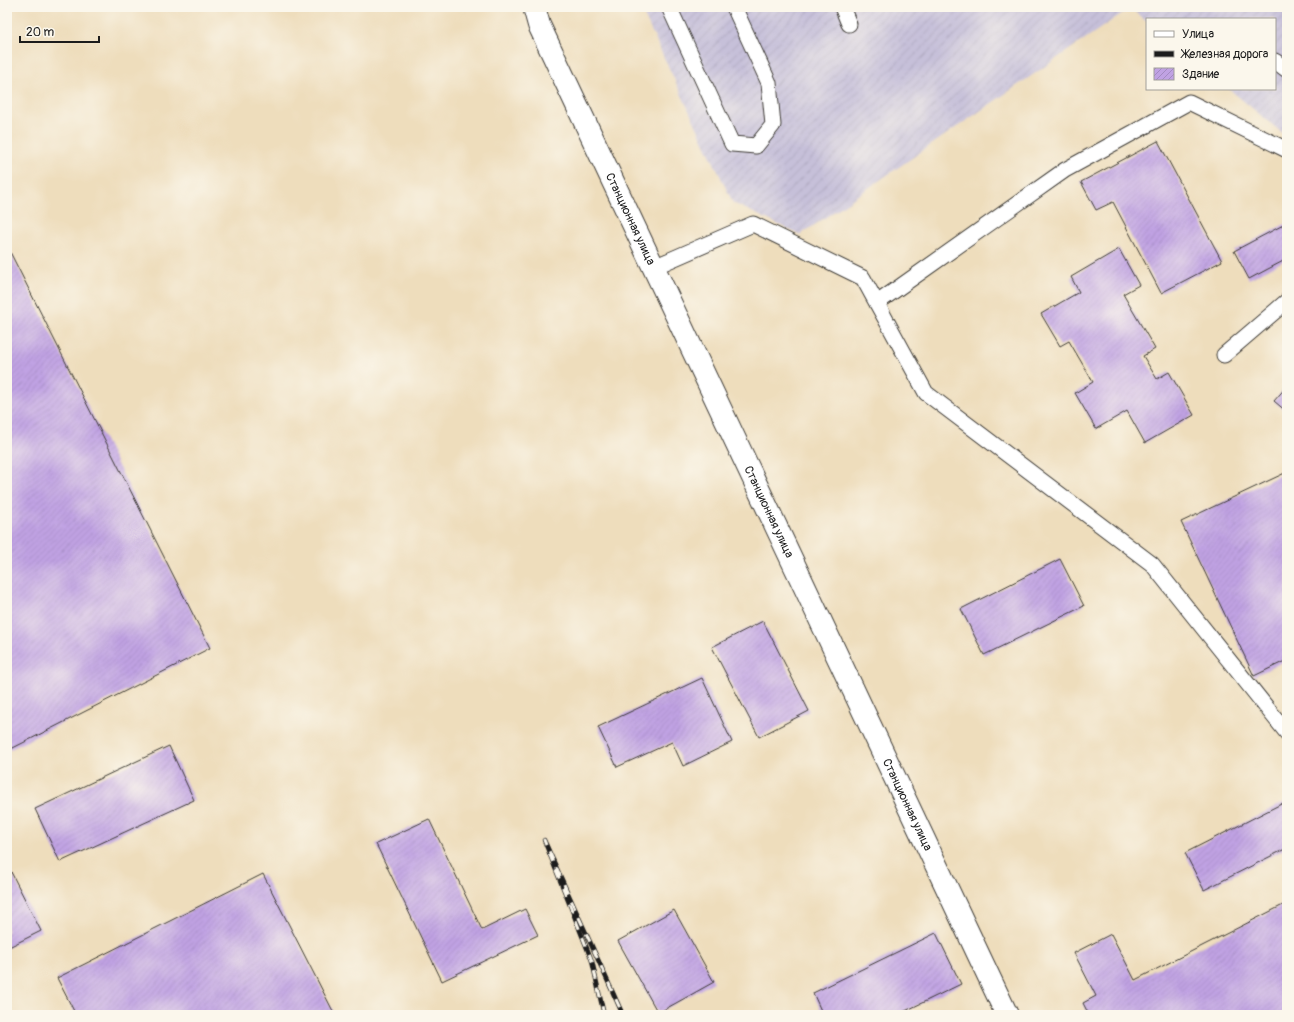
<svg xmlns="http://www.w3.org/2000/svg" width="1294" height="1022" viewBox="0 0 1294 1022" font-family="Pangolin,sans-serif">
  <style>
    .industrial { fill: url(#industrial-furrows) }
    .building { fill: url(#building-hatch) }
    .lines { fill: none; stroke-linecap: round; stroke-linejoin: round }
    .service-casing { stroke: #3c3934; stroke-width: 17 }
    .minor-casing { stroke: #3c3934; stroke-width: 24 }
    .service { stroke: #fff; stroke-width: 15 }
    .minor { stroke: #fff; stroke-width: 22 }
    .rail-casing { stroke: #1c1c1c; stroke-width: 4.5 }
    .rail { stroke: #fbf7ec; stroke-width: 3; stroke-dasharray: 9; stroke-linecap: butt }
    .labels { text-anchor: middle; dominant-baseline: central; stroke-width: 3; stroke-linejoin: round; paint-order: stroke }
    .street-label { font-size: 12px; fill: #1c1c1c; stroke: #fbf7ec }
  </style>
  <defs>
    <pattern id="industrial-furrows" width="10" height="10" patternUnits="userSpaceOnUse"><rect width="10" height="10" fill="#c6c0d9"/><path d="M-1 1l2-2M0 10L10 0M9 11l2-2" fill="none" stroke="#aaa4ba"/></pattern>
    <pattern id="building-hatch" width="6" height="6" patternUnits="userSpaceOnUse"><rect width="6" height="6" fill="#c0a2e3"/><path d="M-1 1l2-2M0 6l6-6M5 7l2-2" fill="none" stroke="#a48bc2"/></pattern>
  </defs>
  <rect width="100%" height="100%" fill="#fbf7ec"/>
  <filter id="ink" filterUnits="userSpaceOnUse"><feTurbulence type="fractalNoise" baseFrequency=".025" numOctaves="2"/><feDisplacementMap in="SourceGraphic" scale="8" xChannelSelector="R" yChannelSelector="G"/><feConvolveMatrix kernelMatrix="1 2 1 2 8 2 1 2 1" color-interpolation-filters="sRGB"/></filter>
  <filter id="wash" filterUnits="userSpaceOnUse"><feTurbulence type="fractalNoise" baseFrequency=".012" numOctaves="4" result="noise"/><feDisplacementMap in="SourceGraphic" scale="16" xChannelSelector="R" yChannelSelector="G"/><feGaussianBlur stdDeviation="0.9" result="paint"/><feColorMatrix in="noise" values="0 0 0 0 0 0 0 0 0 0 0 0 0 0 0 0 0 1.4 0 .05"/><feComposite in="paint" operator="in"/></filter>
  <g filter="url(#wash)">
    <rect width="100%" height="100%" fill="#eeddbc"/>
    <!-- industrial -->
    <polygon class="industrial" points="640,7 1287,7 1287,137 1229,89 1275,89 1275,19 1147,19 1147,22 1130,8 800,235 733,203"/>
    <g id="blocks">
      <!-- building -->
      <g class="building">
        <polygon points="1158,141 1222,261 1161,293 1113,202 1096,210 1081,182"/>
        <polygon points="1287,223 1287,259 1249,279 1234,251"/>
        <polygon points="7,246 210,648 7,751"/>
        <polygon points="1119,249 1139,285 1123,294 1155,349 1143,356 1157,379 1169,372 1194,415 1145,443 1127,411 1096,429 1075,393 1093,382 1069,341 1060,346 1041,314 1079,292 1071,277"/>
        <polygon points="1287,386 1287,412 1274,401"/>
        <polygon points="1287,472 1287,660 1254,676 1181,522"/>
        <polygon points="1060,559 1084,606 984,655 961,609"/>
        <polygon points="763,621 809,711 759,737 712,647"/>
        <polygon points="702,678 732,742 683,766 672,742 617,767 598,727"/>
        <polygon points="169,746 194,800 60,862 35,809"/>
        <polygon points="1287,801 1287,848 1204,890 1185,853"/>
        <polygon points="429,819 482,930 525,909 538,935 442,981 376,844"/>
        <polygon points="7,864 41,931 7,948"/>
        <polygon points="263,874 335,1015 76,1015 57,978"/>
        <polygon points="1287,903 1287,1015 1089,1015 1083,1003 1096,996 1074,953 1111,934 1135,980"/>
        <polygon points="674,910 714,982 658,1013 618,941"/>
        <polygon points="936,933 961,984 897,1015 823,1015 813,993"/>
      </g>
    </g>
  </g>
  <g filter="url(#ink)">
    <use href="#blocks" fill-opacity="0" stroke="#3c3934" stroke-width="1"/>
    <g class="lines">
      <defs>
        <g id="service">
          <polyline points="669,7 732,144 756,146 773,125 769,83 734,7"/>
          <polyline points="842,7 849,24"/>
          <polyline points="1275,61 1287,70"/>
          <polyline points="654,267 753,224 863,278 926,393 1152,564 1287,733"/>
          <polyline points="877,303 1065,170 1189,102 1287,150"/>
          <polyline points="1224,355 1287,301"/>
        </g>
        <g id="minor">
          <path id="s1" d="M534,7L539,25L1007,1015"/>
        </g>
      </defs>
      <!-- service casing -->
      <use href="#service" class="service-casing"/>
      <!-- minor casing -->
      <use href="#minor" class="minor-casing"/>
      <!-- service -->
      <use href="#service" class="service"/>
      <!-- minor -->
      <use href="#minor" class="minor"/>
      <defs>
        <polyline id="rail" points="604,1015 592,961 544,840 623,1015"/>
      </defs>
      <!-- rail casing -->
      <use href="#rail" class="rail-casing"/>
      <!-- rail -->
      <use href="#rail" class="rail"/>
    </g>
  </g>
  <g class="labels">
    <!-- street labels -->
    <g class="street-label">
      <text stroke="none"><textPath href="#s1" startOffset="233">Станционная улица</textPath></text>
      <text stroke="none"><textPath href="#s1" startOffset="557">Станционная улица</textPath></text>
      <text stroke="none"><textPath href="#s1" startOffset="881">Станционная улица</textPath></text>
    </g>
  </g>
  <!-- margin -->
  <rect width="1294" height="1022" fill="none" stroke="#fbf7ec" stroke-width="24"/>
  <!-- legend -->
  <rect x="1146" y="18" width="130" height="72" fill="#fbf7ec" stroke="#a29f99"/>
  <rect x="1154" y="31" width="20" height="6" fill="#ffffff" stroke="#a29f99"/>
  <text x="1182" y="38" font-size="12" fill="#1c1c1c">Улица</text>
  <rect x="1154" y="51" width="20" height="6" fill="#1c1c1c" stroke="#a29f99"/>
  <text x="1182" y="58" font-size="12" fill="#1c1c1c">Железная дорога</text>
  <rect x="1154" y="68" width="20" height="12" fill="url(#building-hatch)" stroke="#a29f99"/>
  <text x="1182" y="78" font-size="12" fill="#1c1c1c">Здание</text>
  <!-- scale -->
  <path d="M20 36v6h79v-6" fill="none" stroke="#1c1c1c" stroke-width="2"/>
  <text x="26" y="36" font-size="12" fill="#1c1c1c" stroke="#fbf7ec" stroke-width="3" paint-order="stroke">20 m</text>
</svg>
